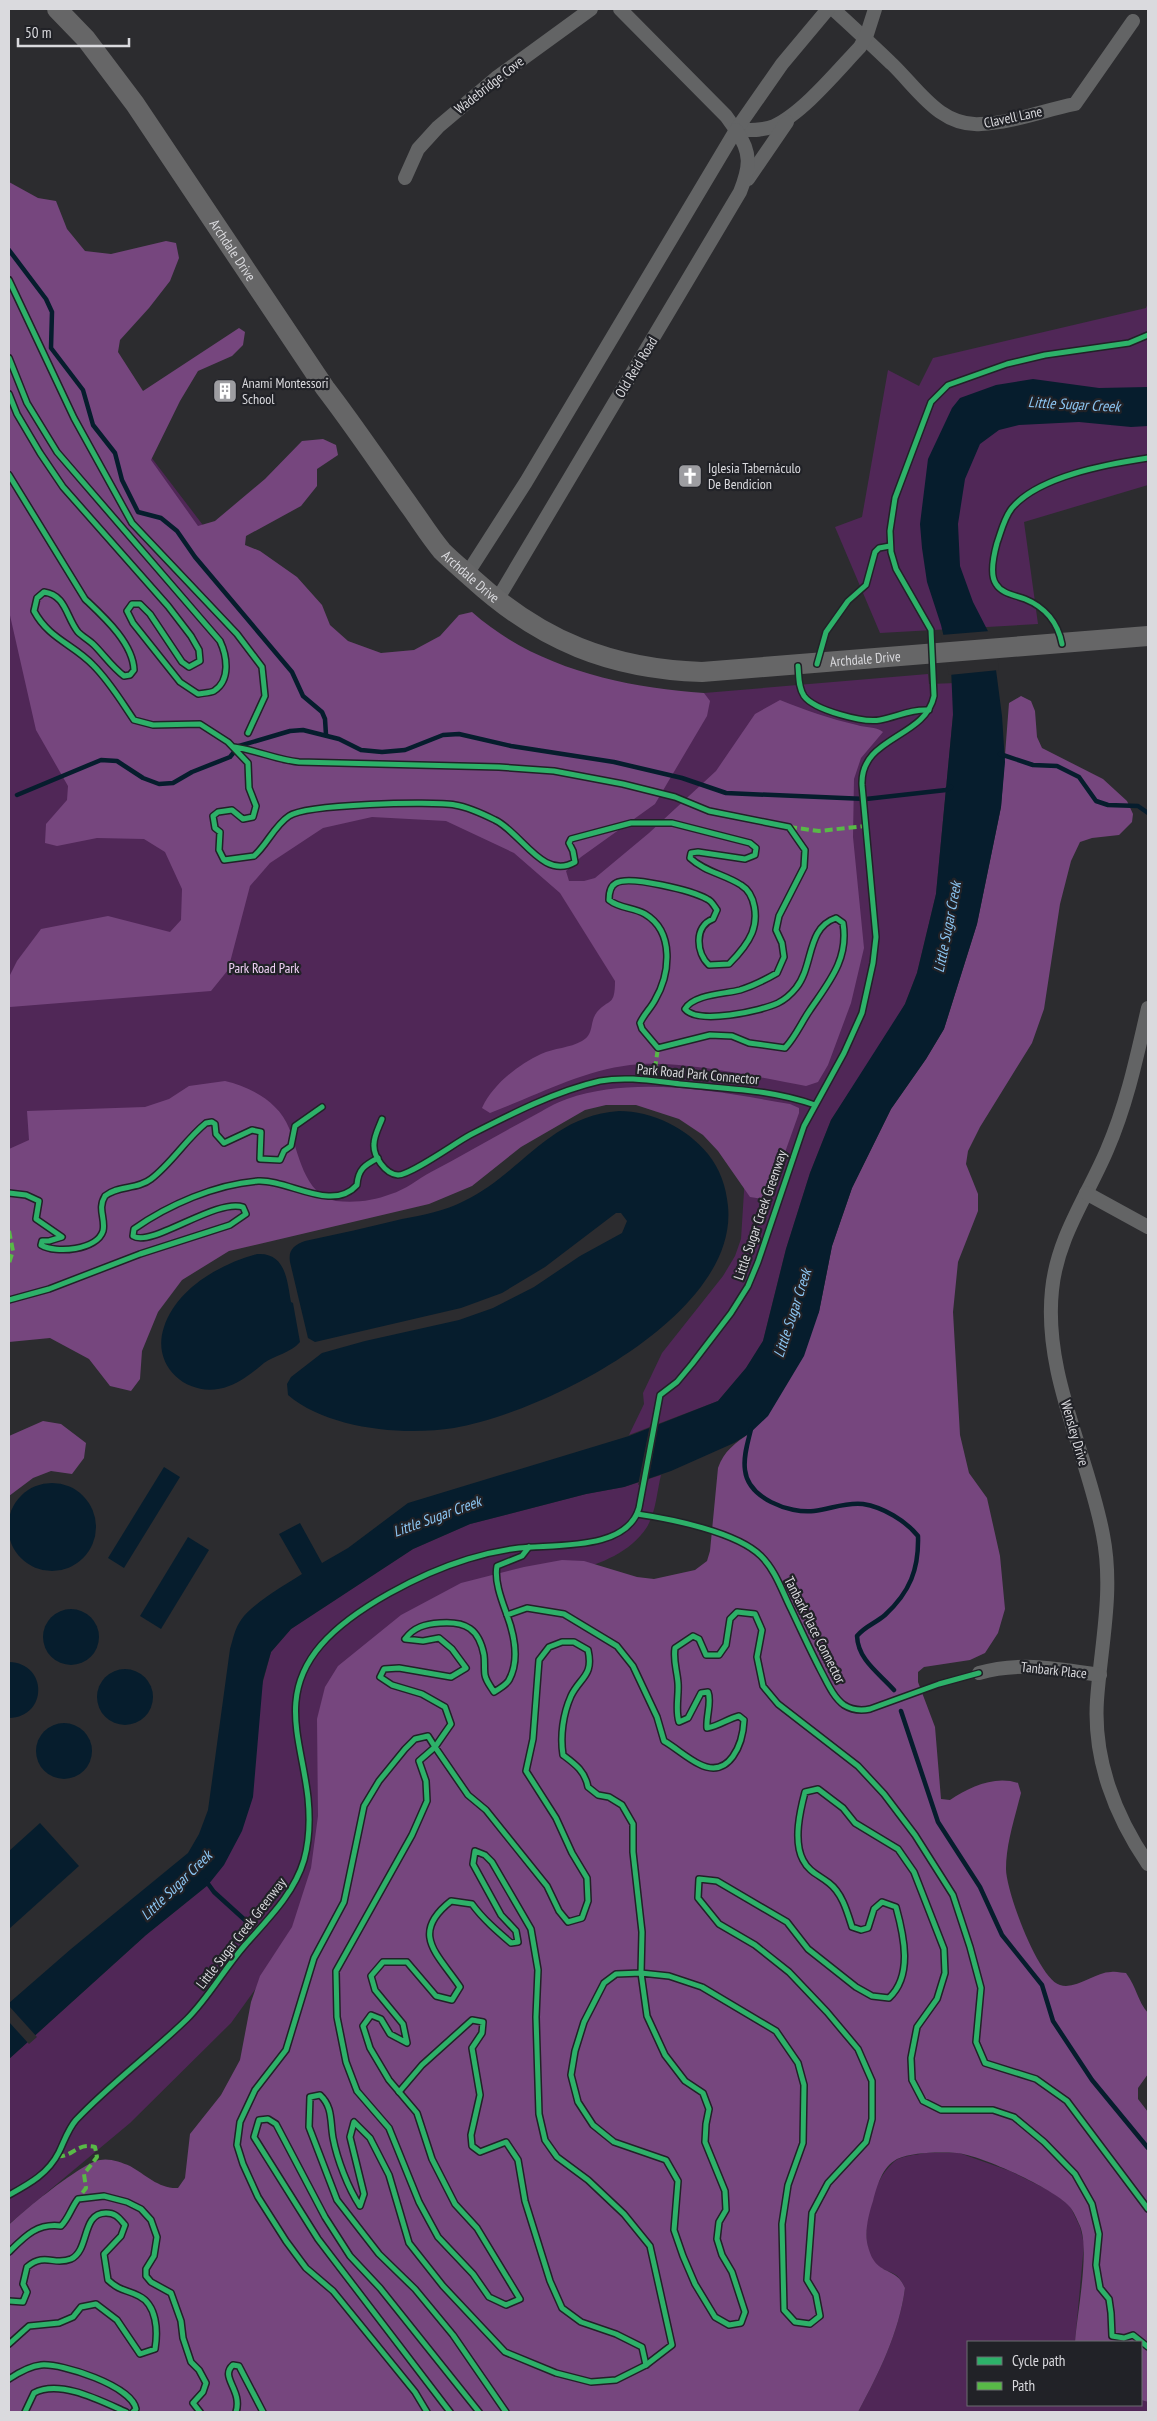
<svg xmlns="http://www.w3.org/2000/svg" width="1157" height="2421" viewBox="0 0 1157 2421" font-family="'PT Sans Narrow',sans-serif">
  <style>
    .green { fill: #502757 }
    .forest { fill: #76467e }
    .water { fill: #061d2d }
    .pier { fill: #2c2c2f }
    .lines { fill: none; stroke-linecap: round; stroke-linejoin: round }
    .stream { stroke: #061d2d; stroke-width: 4.5 }
    .street { stroke: #636465; stroke-width: 14 }
    .secondary { stroke: #666667; stroke-width: 20 }
    .quiet { stroke: #58b947; stroke-width: 4; stroke-dasharray: 8 4; stroke-linecap: butt }
    .cycleway-casing { stroke: #212227; stroke-width: 8 }
    .cycleway { stroke: #2db169; stroke-width: 5 }
    .labels { text-anchor: middle; dominant-baseline: central; stroke-width: 4.5; stroke-linejoin: round; paint-order: stroke }
    .street-label { font-size: 14px; fill: #dadade; stroke: #212227 }
    .poi-label { font-size: 14px; fill: #dadade; stroke: #212227; text-anchor: start }
    .park-label { font-size: 14px; fill: #f2d3f7; stroke: #212227 }
    .water-label { font-size: 15px; font-style: italic; fill: #8cc6f3; stroke: #212227 }
  </style>
  <rect width="100%" height="100%" fill="#2c2c2f"/>
  <!-- green -->
  <g class="green">
    <polygon points="9,281 109,402 360,731 665,779 704,693 928,674 929,684 956,683 936,894 917,973 905,1004 890,1031 831,1120 810,1173 786,1249 763,1341 746,1368 718,1401 629,1435 644,1404 643,1393 662,1353 723,1276 735,1256 741,1239 746,1160 712,1130 609,1092 413,1193 341,1213 153,1275 9,1328"/>
    <polygon points="1148,303 1148,485 1024,522 1038,624 880,633 835,527 862,517 888,370 919,386 933,358 1146,308"/>
    <path d="M661,1475C657,1491 656,1512 647,1527C630,1553 601,1563 573,1572L326,1858L287,1945L231,2023L130,2123L9,2224V2059L146,1935L208,1885L271,1652L291,1629L413,1549L470,1524L586,1494L624,1487Z"/>
    <path d="M925,2153H959L1010,2171L1052,2192L1070,2206L1080,2227L1084,2244L1075,2342H968V2405H1141V2400L1148,2402V2412H858C879,2373 899,2333 905,2288C903,2284 900,2278 896,2275C888,2270 876,2269 871,2258C859,2230 871,2181 895,2161C901,2156 916,2155 925,2153Z"/>
  </g>
  <!-- forest -->
  <g class="forest">
    <path d="M9,182L38,198L56,201L67,229L85,251L111,254L166,241L176,243L179,258L170,281L149,308L120,340L118,352L143,391L239,328L245,332L243,345L232,356L198,371L180,401L151,460L198,526L215,521L265,479L302,441L323,439L336,445L338,455L317,469V486L301,506L246,536L245,545L260,551L297,577L322,605L330,625L348,641L381,653L414,650L440,636L459,615L472,612C535,668 622,687 704,693L710,701L707,716L655,804L581,857L566,871L569,881H584L595,878L649,833L716,771L755,714L780,700C805,710 830,719 857,725C866,728 875,726 883,732L861,758L854,779L853,837L864,948L851,1003L828,1065L818,1082L806,1086C756,1077 680,1059 630,1065C581,1071 535,1096 490,1113L482,1108C493,1084 518,1065 541,1054C554,1048 570,1048 582,1041C595,1034 589,1022 597,1012C609,998 615,1007 615,981L560,893L514,853L446,821L372,817L323,828L270,863L250,886L228,970L211,991L10,1007L9,977L17,961L41,929L108,916L170,932L181,920L182,889L165,852L144,839L97,838L57,846L45,843L46,824L67,800L68,786L36,730L9,611Z"/>
    <path d="M1021,696L1031,701L1035,711L1037,737L1042,748L1103,779L1127,801L1133,814L1132,822L1119,835L1092,838L1080,842L1071,861L1060,904L1044,1009L1032,1043L980,1127L968,1151L966,1164L978,1194V1211L958,1262L953,1312L960,1435L969,1473L987,1498L1000,1556L1005,1609L998,1633L985,1653L970,1660L924,1667L918,1672V1682L935,1727L941,1799L950,1800C969,1787 995,1775 1018,1783L1021,1793C1015,1817 1006,1844 1006,1869C1006,1891 1038,1978 1060,1985C1076,1990 1095,1972 1111,1972C1116,1971 1122,1973 1126,1973C1137,1988 1137,2000 1148,2013V2074L1138,2088V2099L1148,2112V2402L1141,2400V2342H1075C1077,2314 1090,2250 1080,2226C1077,2220 1074,2211 1069,2206C1053,2188 980,2155 957,2153C939,2152 913,2152 897,2159C882,2167 877,2186 873,2201C869,2213 865,2229 867,2242C874,2279 896,2264 905,2288C899,2333 879,2373 858,2412H9V2225C23,2211 83,2162 100,2160C109,2158 121,2162 130,2166C146,2175 159,2189 178,2188L185,2178L190,2134L221,2095L240,2060L251,2002L260,1976L292,1927L311,1868L318,1816L317,1719L325,1687L338,1666L401,1615L461,1583L524,1567L562,1560L584,1561L637,1577L654,1579L695,1570L707,1561L710,1551L718,1468C724,1451 735,1443 750,1433L819,1312L832,1246L852,1188L891,1109L926,1059L944,1029L977,924L1001,807L1009,703Z"/>
    <path d="M225,1081C251,1087 279,1102 289,1128C298,1150 304,1196 336,1201C355,1203 373,1201 391,1194C405,1190 418,1179 431,1172C465,1154 499,1134 533,1116C544,1110 555,1103 567,1099C636,1075 720,1092 790,1104L799,1108V1113L773,1186L763,1199L750,1197L718,1151L703,1135L679,1119L636,1105H606L585,1110L521,1147L472,1186L429,1204L229,1251L182,1280L158,1312L142,1351L140,1379L131,1391L110,1386L89,1359L50,1338L9,1342V1149L29,1140L27,1111L145,1107L169,1099L189,1086Z"/>
    <polygon points="43,1421 61,1424 86,1443 84,1458 72,1474 51,1471 33,1478 9,1496 9,1436"/>
  </g>
  <!-- water -->
  <g class="water">
    <path d="M1033,379L1099,388L1148,387V426L1131,427L1079,422L1019,425L999,430L980,444L965,479L958,524L960,566L973,602L992,639L1002,716L1005,762L1001,807L977,924L944,1029L926,1059L891,1109L852,1188L832,1246L819,1312L804,1356L768,1416L750,1433L734,1443L671,1471L624,1487L586,1494L470,1524L413,1549L291,1629L271,1652L263,1680L253,1797L242,1831L224,1865L208,1885L146,1935L9,2059V2003L71,1949L188,1853L199,1834L208,1810L230,1649C233,1639 235,1628 241,1620C253,1603 285,1585 302,1574L279,1534L300,1523L322,1563L348,1548L408,1503L629,1436L718,1401L746,1368L763,1341L786,1249L810,1173L831,1120L905,1004L917,973L936,894L953,715L951,667L941,625L927,582L922,548L920,524L928,459L952,408L960,398L996,385Z"/>
    <path d="M619,1111C652,1111 687,1128 708,1154C720,1169 726,1186 728,1206C739,1315 544,1413 454,1428C403,1436 328,1429 288,1395L287,1384L291,1377L322,1353L365,1341L459,1320L493,1308L534,1287L580,1256L622,1233L627,1221L621,1213H616L545,1267L502,1293L461,1308L315,1342L308,1338L290,1262C288,1250 294,1245 305,1241C337,1234 370,1227 402,1219C423,1215 445,1211 464,1201C522,1173 549,1116 619,1111Z"/>
    <path d="M257,1254C286,1252 287,1281 291,1302L293,1303L300,1342C291,1353 275,1355 264,1363C253,1372 243,1381 229,1386C191,1401 150,1368 164,1327C177,1288 220,1264 257,1254Z"/>
    <polygon points="164,1467 180,1477 124,1568 108,1558"/>
    <circle cx="52" cy="1527" r="44"/>
    <polygon points="188,1537 209,1550 161,1629 140,1616"/>
    <circle cx="71" cy="1637" r="28"/>
    <path d="M9,1662C48,1663 48,1717 9,1718Z"/>
    <circle cx="125" cy="1697" r="28"/>
    <circle cx="64" cy="1751" r="28"/>
    <polygon points="40,1823 79,1866 9,1929 9,1851"/>
  </g>
  <!-- pier -->
  <g class="pier">
    <polygon points="990,631 995,639 999,670 949,675 941,635"/>
    <polygon points="659,1421 648,1482 638,1485 650,1425"/>
    <polygon points="9,2006 37,2037 29,2044 9,2022"/>
  </g>
  <g class="lines">
    <!-- stream -->
    <g class="stream">
      <polyline points="9,250 46,299 52,312 51,348 83,390 93,425 115,453 122,480 138,512 161,518 177,531 195,557 292,672 303,696 322,712 325,719 326,735"/>
      <polyline points="1000,754 1033,765 1057,766 1079,777 1096,801 1108,805 1138,806 1148,813"/>
      <polyline points="17,795 101,760 117,761 143,778 159,784 173,783 192,772 230,757 239,746 290,731 303,730 339,739 361,750 382,752 405,750 443,735 459,734 511,746 614,762 682,778 726,793 866,799 946,790 951,787"/>
      <path d="M751,1429C748,1442 743,1456 745,1470C748,1498 789,1514 814,1511C831,1509 845,1502 863,1504C883,1507 906,1521 918,1536C919,1569 910,1592 885,1615C876,1623 865,1626 857,1636C858,1660 879,1673 894,1690"/>
      <polyline points="901,1711 938,1822 980,1887 1002,1935 1042,1985 1053,2021 1092,2080 1148,2148"/>
      <polyline points="206,1881 214,1892 246,1921"/>
    </g>
    <!-- street -->
    <g class="street">
      <polyline points="620,9 726,116 736,130"/>
      <path d="M833,9C853,27 873,46 892,64C918,89 940,127 981,124C1012,123 1044,110 1075,104L1133,21"/>
      <path d="M736,130C749,130 763,131 774,126C803,113 838,70 860,47L867,34L875,9"/>
      <polyline points="736,130 782,64 828,9"/>
      <polyline points="405,178 418,149 438,127 496,78 591,9"/>
      <polyline points="748,179 787,122"/>
      <path d="M467,574L526,482L736,130C752,153 750,167 740,192L497,600"/>
      <path d="M1148,1008C1137,1056 1127,1104 1107,1150C1087,1197 1057,1238 1052,1290C1043,1374 1088,1454 1103,1535C1114,1591 1101,1644 1097,1700C1093,1759 1115,1816 1148,1864"/>
      <polyline points="1086,1193 1148,1227"/>
      <path d="M979,1673C1019,1661 1059,1669 1100,1675"/>
    </g>
    <!-- secondary -->
    <path class="secondary" id="s1" d="M57,9L86,39L135,104L325,388C355,427 382,468 411,508C421,522 431,538 442,551C452,561 463,570 473,579C541,641 611,669 702,672L1148,636"/>
    <!-- quiet -->
    <g class="quiet">
      <polyline points="789,827 819,831 866,826"/>
      <polyline points="653,1081 658,1048"/>
      <polyline points="9,1231 13,1251 9,1263"/>
      <path d="M57,2156C72,2158 77,2142 95,2147L97,2157L84,2174L86,2188L78,2199"/>
    </g>
    <defs>
      <g id="cycleway">
        <polyline points="9,280 74,418 132,523 237,634 262,667 265,696 248,733"/>
        <path d="M9,358L27,403L57,452L220,641C227,656 231,680 214,691C210,693 202,693 198,694L180,682L133,623L127,611L132,604H140L150,614L182,662L189,667L200,661L199,650L191,636L168,606L63,487L40,453L17,414L9,394"/>
        <path d="M9,475L85,599C104,617 133,643 134,670L130,675L124,676C112,667 104,655 94,645C89,640 83,637 78,632C66,617 66,595 44,592L37,598L34,611C49,639 73,644 93,665C110,682 121,701 134,720L153,725L200,724L228,742L248,763L249,788L256,806L253,817L243,819L232,810L218,812L213,816L215,828L220,832L219,850L224,860L254,856C267,845 274,826 289,816C306,804 432,801 455,805C468,807 483,814 495,820C521,832 543,881 575,862L573,851L569,843L571,839L631,823H672L750,843L756,848L755,855L745,859L698,852L691,853L690,858C705,872 724,874 741,885C756,894 758,918 752,933C747,945 738,955 729,964L709,965C696,953 694,926 713,919L717,910C714,906 712,901 707,899C693,891 630,875 616,883C610,886 609,893 609,900C620,909 633,907 645,914C675,932 670,974 655,1000C651,1008 644,1014 640,1023L642,1029L658,1048L710,1035L732,1036L749,1043L785,1048C796,1036 801,1023 810,1010C829,982 849,959 843,923L836,918C806,928 814,966 796,988C792,993 784,1000 778,1003C761,1011 698,1025 685,1009C694,994 725,994 740,990C753,986 765,980 777,973L784,957L782,943L776,930L779,916L804,867L805,850L789,827L709,811L675,797L623,784L554,771L499,767L299,762C277,760 256,750 234,747"/>
        <path d="M1062,644C1058,623 1045,607 1025,599C1015,595 1002,594 996,584C989,574 994,554 997,543C1001,532 1004,518 1012,508C1039,476 1108,464 1148,458"/>
        <polyline points="817,664 826,632 848,601 866,585 875,552 879,548 890,546"/>
        <path d="M798,666C799,676 798,687 804,696C814,710 863,723 880,720C897,717 910,709 929,710"/>
        <path d="M382,1119C379,1127 374,1136 374,1144C373,1156 385,1174 398,1175C411,1175 455,1143 470,1135C511,1114 556,1091 600,1081C627,1076 653,1081 680,1084C726,1089 770,1089 815,1105"/>
        <path d="M9,1193L26,1195L39,1201L36,1219L62,1237L49,1241H42L41,1245C56,1254 97,1250 103,1231C106,1219 97,1209 105,1196C118,1185 137,1190 151,1179C172,1163 186,1139 206,1123L212,1122L215,1124L216,1134L224,1143L252,1130L261,1132L260,1159L280,1160L284,1151L291,1146L295,1126L322,1107"/>
        <path d="M9,1300L49,1289L140,1254L230,1225L246,1214L243,1207C216,1198 151,1248 133,1236L134,1229C168,1205 216,1184 258,1181C288,1179 332,1213 357,1185C358,1169 365,1165 378,1158"/>
        <path d="M637,1514C671,1519 737,1532 761,1556C776,1571 782,1591 791,1609C801,1630 810,1650 821,1671C827,1682 833,1697 844,1705C852,1710 861,1711 870,1709L939,1684L979,1673"/>
        <path d="M507,1615C502,1601 494,1581 497,1566L522,1556L529,1547"/>
        <polyline points="399,2092 422,2065 472,2020 483,2022 482,2033 472,2048 480,2095 471,2135 472,2146 480,2152 506,2142 518,2160 525,2201 550,2281 562,2308 581,2322 616,2334 642,2347 646,2365"/>
        <path d="M9,2195C29,2184 48,2174 59,2152C64,2142 68,2129 76,2120C110,2084 151,2054 187,2019C209,1997 224,1969 245,1945C267,1920 294,1894 304,1860C309,1842 310,1818 308,1798C302,1742 277,1696 321,1645C353,1608 422,1573 468,1559C484,1554 502,1550 519,1548C555,1544 627,1551 639,1508L660,1395L677,1382L692,1364L731,1313L748,1286L758,1262L804,1126L844,1053L862,1013L873,963L876,937L862,785C860,736 925,739 934,696L931,630L896,569L891,552L890,531L895,498L931,402L948,385L1007,364L1045,355L1129,343L1148,335"/>
        <path d="M1148,2209L1067,2101L1036,2079L985,2063L976,2042L981,1988L970,1947L953,1895L915,1835L884,1794L858,1766L778,1704L763,1686L757,1657L762,1630L755,1614L737,1612L730,1619L726,1645L719,1655H706L699,1639L693,1636L675,1648C673,1661 677,1670 678,1683C679,1696 675,1710 679,1722L688,1718L701,1693L708,1692C712,1702 706,1716 707,1728C719,1726 727,1719 739,1716L744,1720C743,1743 730,1780 699,1764C687,1758 676,1748 664,1741L657,1717L633,1666L617,1646L564,1614L527,1608L507,1615C514,1634 520,1660 509,1680C507,1684 499,1689 494,1692C491,1687 486,1681 485,1675C484,1669 485,1662 484,1655C479,1629 466,1621 440,1623C425,1624 414,1627 405,1639L423,1641L439,1638L452,1649L466,1668L451,1677L399,1668L384,1669L380,1677L392,1685L422,1694L445,1707L451,1724L435,1747L468,1795L486,1810L547,1886L559,1911L568,1922L582,1918L588,1901L587,1878L572,1853L556,1818L526,1771L533,1739L539,1660L549,1647L562,1642H574L588,1650C594,1676 580,1677 571,1696C563,1714 560,1736 563,1755C575,1764 585,1771 588,1787L598,1795L609,1797L622,1805L633,1824V1852L642,1932L641,1973L647,2016L665,2055L685,2081L703,2093L709,2109L706,2124L705,2142L725,2191L726,2210L719,2222L717,2239L722,2255L732,2272L745,2312L741,2323L729,2325L715,2317L695,2284L683,2256L674,2230L678,2181L666,2160L614,2142L593,2125L578,2102L571,2075L575,2051L584,2022L604,1983L616,1974L641,1973L669,1976L702,1987L776,2031L798,2063L804,2085L803,2143L788,2185L782,2224L784,2310L795,2322L810,2324L820,2316L816,2295L807,2280L812,2213L828,2183L866,2142L872,2119V2081L858,2049L827,2012L789,1972L755,1945L719,1924L698,1898L699,1879L717,1881L787,1922L808,1949L856,1987L872,1996L889,1998C913,1976 904,1936 896,1907L882,1902L874,1909L868,1928L861,1930L852,1927C847,1911 842,1893 829,1883C819,1875 809,1872 803,1860C793,1841 800,1811 805,1792L818,1789L843,1808L855,1823L898,1849L914,1872L944,1949L945,1973L937,1999L917,2027L911,2058L912,2080L923,2101L941,2110H993L1014,2117L1044,2142L1075,2174L1092,2204L1099,2234L1096,2265L1100,2288L1109,2299L1111,2313L1112,2336L1124,2338L1133,2335L1148,2347"/>
        <path d="M9,2252C25,2236 37,2223 61,2226C69,2218 71,2208 78,2199L104,2196L127,2202L141,2209L151,2220L157,2237L154,2256L146,2269V2276L151,2282L171,2293L181,2321L183,2338L191,2362L199,2370L206,2383L203,2392L193,2403L200,2412"/>
        <path d="M9,2301L23,2302L27,2292L23,2284L27,2267C45,2252 54,2266 71,2259C90,2250 81,2213 106,2213C116,2213 119,2218 125,2225L121,2236L104,2254L108,2280C121,2292 126,2289 139,2296C157,2305 158,2331 155,2349L140,2354L117,2320L96,2304L81,2307L73,2317L59,2323L29,2326L9,2344"/>
        <path d="M9,2379C18,2373 30,2366 41,2365C62,2363 132,2386 136,2409L133,2412"/>
        <path d="M25,2412L34,2393C60,2379 101,2401 126,2412"/>
        <path d="M236,2412C243,2390 219,2377 233,2365L239,2366L263,2412"/>
        <path d="M427,2412L415,2392L333,2291L306,2268L286,2241L258,2197L243,2164L237,2145L240,2122L255,2090L286,2050L314,1958L344,1902L364,1806L379,1781L405,1749L415,1739L428,1736L435,1747L419,1761L426,1781L427,1801L412,1835L336,1971L337,2017L346,2062L357,2091L389,2128L419,2202L438,2237L473,2274L489,2297L506,2305L520,2299L477,2228L455,2204L432,2159L417,2113L389,2080L370,2048L363,2026L371,2015L381,2019L390,2034L407,2043L403,2024L375,1990L371,1976L383,1962H407L436,1996L452,2000L460,1987C438,1954 409,1934 451,1901L472,1904C483,1919 497,1931 511,1943L518,1942L516,1931L501,1915L473,1864L475,1851L485,1855L492,1862L531,1929L538,1970L536,2017L539,2114L545,2140L557,2157L588,2180L624,2214L650,2246L672,2345L646,2365L616,2380L591,2382L556,2373L505,2352L443,2286L409,2243L389,2175L370,2138L354,2122L350,2137L364,2194L360,2206C348,2188 337,2159 333,2138C330,2121 333,2107 320,2095L310,2097L309,2127L337,2200L379,2254L415,2289L453,2335L506,2412"/>
        <polyline points="450,2412 318,2239 254,2137 259,2120 268,2119 276,2124 325,2217 350,2256 380,2288 479,2412"/>
      </g>
    </defs>
    <!-- cycleway casing -->
    <use href="#cycleway" class="cycleway-casing"/>
    <!-- cycleway -->
    <use href="#cycleway" class="cycleway"/>
  </g>
  <!-- icons -->
  <defs>
    <symbol id="building-square" viewBox="-11 -11 22 22"><rect x="-9" y="-9" width="18" height="18" rx="4" fill="#9d9da1" stroke="#212227"/><path d="M-4-6H4V6H1V3H-1V6H-4ZM-2.5-4.3h1.7v1.8h-1.7ZM.8-4.3h1.7v1.8H.8ZM-2.5-1h1.7V.8h-1.7ZM.8-1h1.7V.8H.8Z" fill="#fff"/></symbol>
    <symbol id="church-square" viewBox="-11 -11 22 22"><rect x="-9" y="-9" width="18" height="18" rx="4" fill="#9d9da1" stroke="#212227"/><path d="M-1.2-6h2.4v3.5h3.3v2.4h-3.3V6h-2.4V-.1h-3.3v-2.4h3.3Z" fill="#fff"/></symbol>
  </defs>
  <g fill-rule="evenodd">
    <use href="#building-square" x="211" y="377" width="28" height="28"/>
    <use href="#church-square" x="676" y="462" width="28" height="28"/>
  </g>
  <g class="labels">
    <!-- street labels -->
    <g class="street-label">
      <text transform="translate(489 85) rotate(-38)">Wadebridge Cove</text>
      <text transform="translate(1013 117) rotate(-12)">Clavell Lane</text>
      <text stroke="none"><textPath href="#s1" startOffset="299">Archdale Drive</textPath></text>
      <text transform="translate(636 367) rotate(-59)">Old Reid Road</text>
      <text stroke="none"><textPath href="#s1" startOffset="704">Archdale Drive</textPath></text>
      <text stroke="none"><textPath href="#s1" startOffset="1124">Archdale Drive</textPath></text>
      <text transform="translate(698 1074) rotate(5)">Park Road Park Connector</text>
      <text transform="translate(760 1215) rotate(-71)">Little Sugar Creek Greenway</text>
      <text transform="translate(1075 1433) rotate(74)">Wensley Drive</text>
      <text transform="translate(815 1630) rotate(63)">Tanbark Place Connector</text>
      <text transform="translate(1054 1670) rotate(6)">Tanbark Place</text>
      <text transform="translate(241 1933) rotate(-52)">Little Sugar Creek Greenway</text>
    </g>
    <!-- poi labels -->
    <g class="poi-label">
      <text x="242" y="383">Anami Montessori<tspan x="242" dy="16">School</tspan></text>
      <text x="708" y="468">Iglesia Tabernáculo<tspan x="708" dy="16">De Bendicion</tspan></text>
    </g>
    <!-- park labels -->
    <g class="park-label">
      <text x="264" y="968">Park Road Park</text>
    </g>
    <!-- water labels -->
    <g class="water-label">
      <text transform="translate(1074 404) rotate(3)">Little Sugar Creek</text>
      <text transform="translate(947 927) rotate(-79)">Little Sugar Creek</text>
      <text transform="translate(792 1313) rotate(-72)">Little Sugar Creek</text>
      <text transform="translate(437 1516) rotate(-20)">Little Sugar Creek</text>
      <text transform="translate(176 1885) rotate(-44)">Little Sugar Creek</text>
    </g>
  </g>
  <!-- border -->
  <rect width="1157" height="2421" fill="none" stroke="#dadade" stroke-width="20"/>
  <!-- legend -->
  <rect x="967" y="2341" width="175" height="65" fill="#212227" stroke="#6b6c70"/>
  <rect x="977" y="2357" width="25" height="8" fill="#2db169" stroke="#6b6c70"/>
  <text x="1012" y="2366" font-size="15" fill="#dadade">Cycle path</text>
  <rect x="977" y="2382" width="25" height="8" fill="#58b947" stroke="#6b6c70"/>
  <text x="1012" y="2391" font-size="15" fill="#dadade">Path</text>
  <!-- scale -->
  <path d="M18 38v8h111v-8" fill="none" stroke="#dadade" stroke-width="2.5"/>
  <text x="25" y="38" font-size="15" fill="#dadade" stroke="#212227" stroke-width="4" paint-order="stroke">50 m</text>
</svg>
